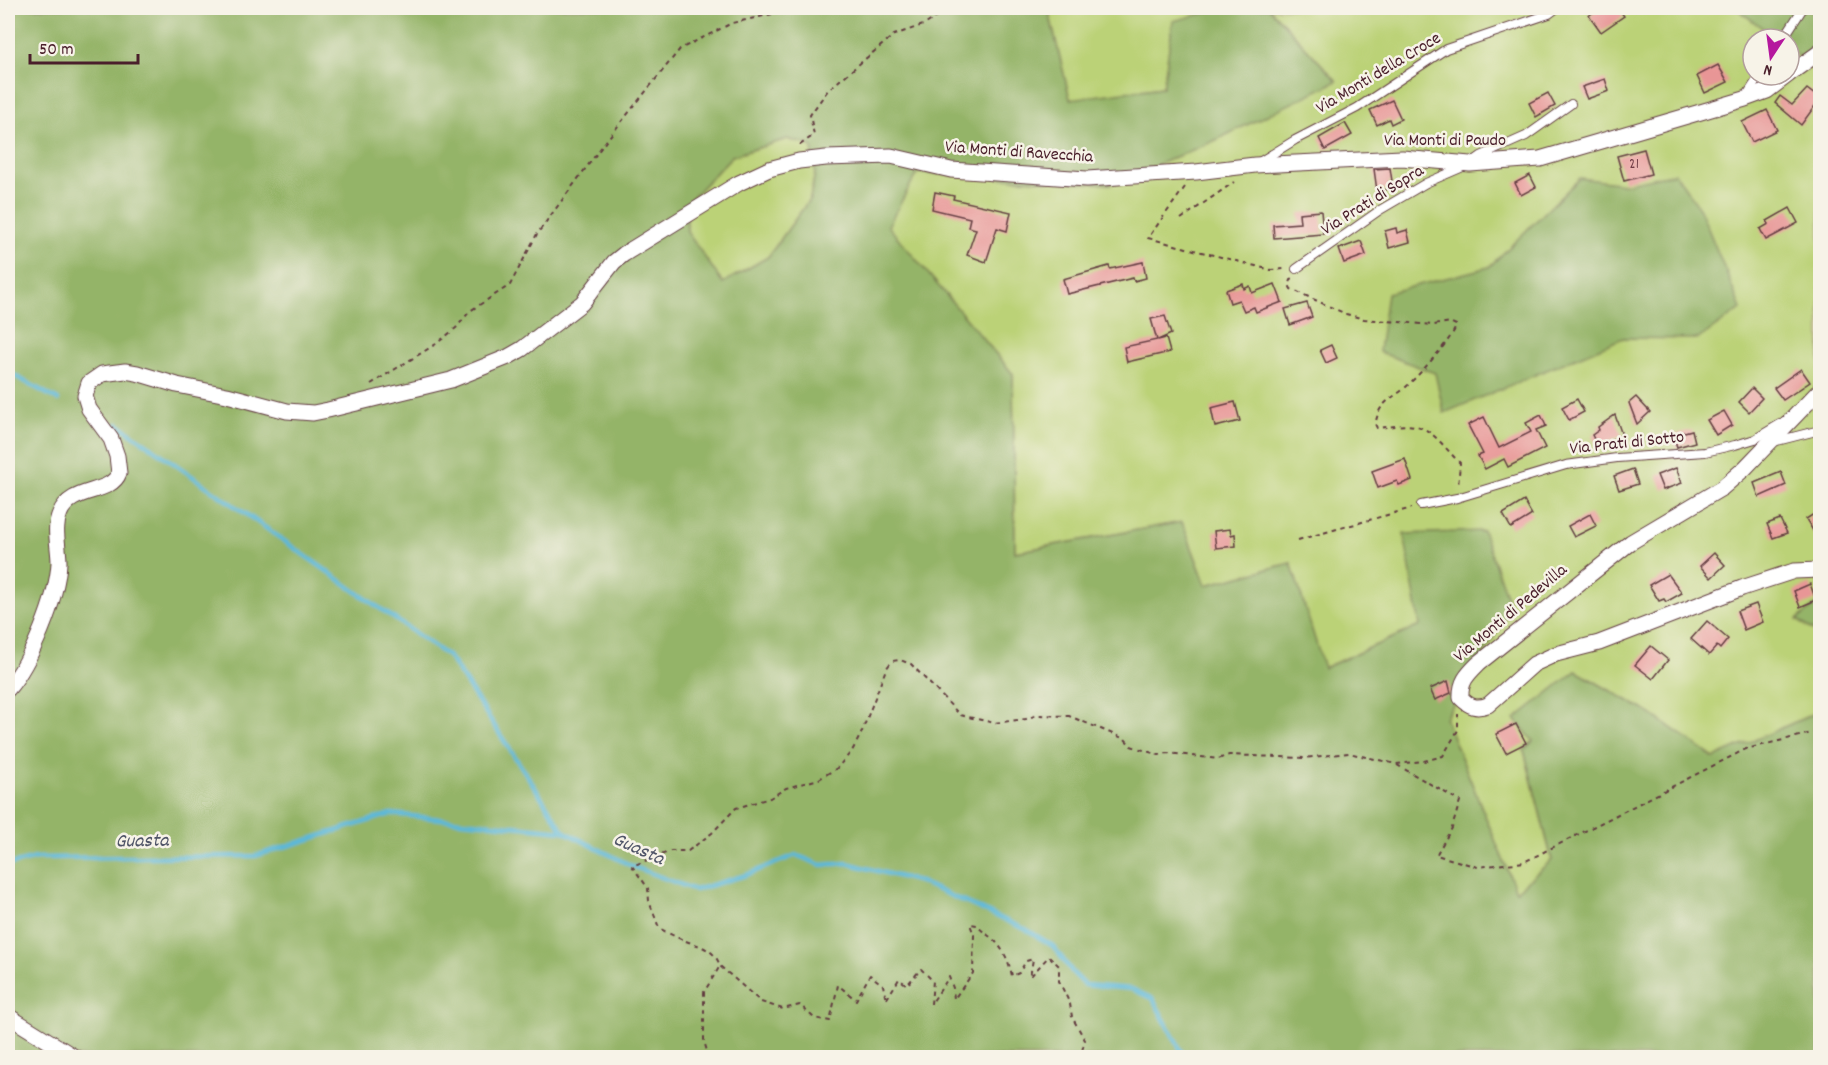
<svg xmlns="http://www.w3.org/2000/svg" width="1828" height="1065" viewBox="0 0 1828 1065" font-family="Dekko,sans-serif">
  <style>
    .green { fill: #bbd277; stroke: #827851; stroke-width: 1.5 }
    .forest { fill: #94b468; stroke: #6f6a4a; stroke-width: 1.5; fill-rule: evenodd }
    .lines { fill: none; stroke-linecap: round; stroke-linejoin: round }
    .stream { stroke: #5bb8d9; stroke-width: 4.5 }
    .building { fill: #e89696 }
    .lane-casing { stroke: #623c41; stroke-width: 10 }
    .street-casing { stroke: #623c41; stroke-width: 17 }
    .path { stroke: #623c41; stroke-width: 2; stroke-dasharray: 4.5 4.5; stroke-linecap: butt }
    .lane { stroke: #fff; stroke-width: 8 }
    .street { stroke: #fff; stroke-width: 15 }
    .labels { text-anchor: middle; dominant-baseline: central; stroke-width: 5; stroke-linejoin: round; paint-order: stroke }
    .number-label { font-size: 15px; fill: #723d46 }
    .street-label { font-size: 18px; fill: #4a1f2b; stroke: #f7f3e8 }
    .water-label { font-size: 20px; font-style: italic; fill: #505568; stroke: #f7f3e8 }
  </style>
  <rect width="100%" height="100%" fill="#f7f3e8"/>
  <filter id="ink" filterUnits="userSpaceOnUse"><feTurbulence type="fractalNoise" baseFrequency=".0167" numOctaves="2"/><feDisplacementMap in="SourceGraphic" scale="12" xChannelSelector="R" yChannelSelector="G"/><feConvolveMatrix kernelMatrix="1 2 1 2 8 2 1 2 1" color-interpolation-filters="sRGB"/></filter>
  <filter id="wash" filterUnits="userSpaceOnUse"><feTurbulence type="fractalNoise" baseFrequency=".008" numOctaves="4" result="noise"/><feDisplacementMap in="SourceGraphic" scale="24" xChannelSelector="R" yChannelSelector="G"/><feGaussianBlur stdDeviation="1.35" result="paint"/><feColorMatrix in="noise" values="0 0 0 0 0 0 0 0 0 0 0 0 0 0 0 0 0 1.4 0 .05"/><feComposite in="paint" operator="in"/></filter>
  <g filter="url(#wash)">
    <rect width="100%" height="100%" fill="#e8e0bb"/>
    <!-- green -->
    <g class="green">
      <polygon points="1048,8 1225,8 1174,21 1163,87 1070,100"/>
      <polygon points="1269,8 1736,8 1777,39 1753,39 1753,75 1789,75 1789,49 1820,73 1820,601 1797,620 1820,635 1820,711 1714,758 1651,714 1576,671 1533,741 1524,750 1552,860 1516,892 1445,718 1511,609 1420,626 1323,668 1291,563 1206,585 1182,522 1015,552 1013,374 887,226 917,173 1111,184 1337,81"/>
      <polygon points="787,139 812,146 815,173 810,199 768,257 723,283 687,233 686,204 732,156"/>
    </g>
    <!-- forest -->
    <g class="forest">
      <path d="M8,8H1048L1070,99L1163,87L1173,21L1225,8H1269L1337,81L1214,141L1111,184L917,173L888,226L1013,374L1015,552L1182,522L1206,585L1291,563L1324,668L1420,626L1404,534L1483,531L1511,609L1445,718L1516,891L1552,860L1524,750L1533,741L1515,719L1576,671L1651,714L1714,758L1820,711V1057H8ZM787,139L812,146L815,173L810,199L768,257L723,283L687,232L686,204L732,156Z"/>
      <polygon points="1736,8 1808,8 1820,22 1820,73 1789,49 1789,39 1777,39"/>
      <polygon points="1675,173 1700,209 1741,309 1698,339 1623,338 1444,413 1435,373 1379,352 1387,293 1489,267 1580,178 1624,184"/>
      <polygon points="1820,601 1820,635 1797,620"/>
    </g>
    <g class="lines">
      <!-- stream -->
      <g class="stream">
        <polyline points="8,372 58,400"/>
        <polyline points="118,424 449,657 563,830"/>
        <polyline points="8,865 36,858 255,856 391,814 563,831 632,866 695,890 746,875 796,855 821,865 847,863 920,882 1027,930 1053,946 1073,973 1085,985 1132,989 1153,999 1185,1058"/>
      </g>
    </g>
    <g id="blocks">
      <!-- building -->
      <g class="building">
        <polygon points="1600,8 1618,8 1624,16 1601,32 1589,15"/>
        <polygon points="1718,65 1728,82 1705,93 1697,76"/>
        <polygon points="1605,79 1609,91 1587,99 1582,87"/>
        <polygon points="1807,89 1820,99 1801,125 1775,103 1780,96 1792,105"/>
        <polygon points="1548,93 1555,106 1536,117 1529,103"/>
        <polygon points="1392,100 1401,119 1391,124 1389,119 1377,125 1370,110"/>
        <polygon points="1767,110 1777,130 1752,142 1742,122"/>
        <polygon points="1345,123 1352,135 1325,150 1319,138"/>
        <polygon points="1644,149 1651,174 1624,181 1617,156"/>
        <polygon points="1390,168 1392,181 1389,182 1390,189 1377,191 1374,169"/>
        <polygon points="1530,175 1536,187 1521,195 1515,183"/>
        <polygon points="935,192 954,196 953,199 1011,212 1007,231 997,228 986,262 967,255 976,229 968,227 970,218 932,209"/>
        <polygon points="1790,208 1798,223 1766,240 1760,229 1769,224 1767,221"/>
        <polygon points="1321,211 1323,234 1274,238 1273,225 1300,223 1299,213"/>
        <polygon points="1396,228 1397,233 1407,230 1410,242 1389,248 1385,231"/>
        <polygon points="1361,241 1366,255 1344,263 1339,249"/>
        <polygon points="1143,262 1146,278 1134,281 1133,278 1067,294 1063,279 1109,266 1110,269"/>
        <polygon points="1243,284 1244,289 1250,286 1252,293 1275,284 1282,302 1256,312 1254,307 1244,311 1239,300 1230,303 1226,290"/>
        <polygon points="1307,303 1312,317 1290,325 1285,309"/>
        <polygon points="1165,316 1171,334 1158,340 1166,338 1170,352 1127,362 1124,347 1157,340 1151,319"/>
        <polygon points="1331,345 1337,358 1326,363 1320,350"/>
        <polygon points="1801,369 1810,382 1783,400 1774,388"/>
        <polygon points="1752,388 1762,398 1749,412 1739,402"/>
        <polygon points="1636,397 1650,412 1637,424 1629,403"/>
        <polygon points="1577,399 1584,412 1569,420 1562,407"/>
        <polygon points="1235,402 1240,421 1215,427 1211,408"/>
        <polygon points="1724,411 1732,425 1716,435 1707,420"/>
        <polygon points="1541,415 1546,426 1536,430 1545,448 1508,467 1504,459 1485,469 1478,456 1483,454 1468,425 1484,417 1499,448 1531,432 1526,423"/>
        <polygon points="1615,415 1622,435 1598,447 1592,435 1599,430 1598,427"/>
        <polygon points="1692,430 1695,442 1677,447 1673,435"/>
        <polygon points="1405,459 1412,480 1399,485 1397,481 1378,488 1372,471"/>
        <polygon points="1676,468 1682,483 1663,490 1657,475"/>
        <polygon points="1633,469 1638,484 1619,490 1614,476"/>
        <polygon points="1781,472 1786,485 1759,497 1754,483"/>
        <polygon points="1524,501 1532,515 1511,528 1503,514"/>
        <polygon points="1817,512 1821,519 1821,544 1806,519"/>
        <polygon points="1590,514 1596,526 1574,537 1568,526"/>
        <polygon points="1780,519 1787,533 1773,538 1767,524"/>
        <polygon points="1230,529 1231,535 1235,534 1236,546 1216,548 1214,531"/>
        <polygon points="1714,553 1725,565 1711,578 1700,566"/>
        <polygon points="1668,574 1682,593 1666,602 1664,599 1659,601 1649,585"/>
        <polygon points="1810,584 1816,600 1800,607 1794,591"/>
        <polygon points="1756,604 1763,622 1744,630 1737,611"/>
        <polygon points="1707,621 1728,639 1720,649 1717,646 1709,655 1691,639"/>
        <polygon points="1651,646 1668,660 1653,679 1635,665"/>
        <polygon points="1448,681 1451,693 1435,700 1430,689"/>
        <polygon points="1516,724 1526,743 1506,753 1496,734"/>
      </g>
    </g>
  </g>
  <g filter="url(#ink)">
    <use href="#blocks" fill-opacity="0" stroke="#623c41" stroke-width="1.5"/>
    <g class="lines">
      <defs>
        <g id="lane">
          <polyline points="1783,39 1803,8"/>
          <polyline points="1747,95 1760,75"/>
          <polyline points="1261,161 1295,140 1357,108 1446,49 1549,14 1557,8"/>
          <polyline points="1474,161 1481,156 1526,136 1571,104"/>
          <polyline points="1296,269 1380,210 1426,183 1463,167"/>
          <polyline points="1773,442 1820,430"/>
          <polyline points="1421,505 1457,498 1566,465 1617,458 1705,452 1735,445 1755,439 1780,424"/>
        </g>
        <g id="street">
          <polyline points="1789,74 1820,52"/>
          <path d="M1820,390L1745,468L1722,488L1631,542L1479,663C1468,674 1460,681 1461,698C1470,707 1476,709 1488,705L1534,664L1556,654L1599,643L1742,588L1794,571L1820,570"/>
          <path d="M8,689C31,662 57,599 59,563C59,546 53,528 60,513C71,486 111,495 119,473L117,456L111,439L89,409L85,396L89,383L102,374L125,371L137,373L177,385L227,395L287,411L313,413L328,410L451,380L508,357L522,349L582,303L614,262L624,254L739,183L769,169L799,161L826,158L891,156L951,170L1087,179L1196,172L1255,165L1402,158L1470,164L1540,159L1745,99L1767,91L1788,75"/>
          <polyline points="8,1016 76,1058"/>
        </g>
      </defs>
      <!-- lane casing -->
      <use href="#lane" class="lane-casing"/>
      <!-- street casing -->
      <use href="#street" class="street-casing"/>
      <!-- path -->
      <g class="path">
        <polyline points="800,145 814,135 810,115 828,90 894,35 926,24 949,8"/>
        <polyline points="1185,187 1148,238 1271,270 1285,269"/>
        <polyline points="1181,219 1234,182"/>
        <path d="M1292,278L1289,285L1291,289L1346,314L1364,319L1434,325L1450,322L1456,325C1456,336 1410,385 1400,392C1393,397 1387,400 1382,407C1378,411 1377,418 1375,424L1377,428C1390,427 1403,424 1416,426C1433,429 1448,452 1460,463L1458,487"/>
        <polyline points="371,384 436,344 456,328 470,311 510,285 537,234 606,141 680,49 732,23 800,8"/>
        <polyline points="1298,540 1412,508"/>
        <polyline points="1397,765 1460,801 1452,828 1436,855 1478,867 1524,862 1746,749 1820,731"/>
        <polyline points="709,1058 704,1041 704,992 720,966"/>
        <path d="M1080,1058L1085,1040L1072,1017L1070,1004L1059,981V966L1049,956L1030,977L1033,959L1026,961L1019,973L1012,976C1009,962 1005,952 995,941C989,935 982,932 977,925L970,924L974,935L973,973L954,999L953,988L949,977L931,1004L933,981L921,969L907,985L899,979L886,1000L883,985L870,975L856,1000L838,985L830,1021L814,1018L800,1005L783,1009L761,1002L720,966C714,947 697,946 681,939C674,936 666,932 659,928L649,901L648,888L632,866L671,851H688L712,833L736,808L770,798L786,788L819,779L837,768L852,751L861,734L886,669L892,661L900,660L911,664L960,715L994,723L1026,719L1037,715L1069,716L1125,739L1131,746L1159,755L1168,753L1218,759L1229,755L1303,758L1349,753L1396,764L1424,761L1443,756L1458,730V714"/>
      </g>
      <!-- lane -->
      <use href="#lane" class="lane"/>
      <!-- street -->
      <use href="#street" class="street"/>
    </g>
  </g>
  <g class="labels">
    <!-- number labels -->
    <g class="number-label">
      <text x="1634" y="165">21</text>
    </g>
    <!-- street labels -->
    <g class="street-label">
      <text transform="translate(1379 74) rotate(-31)">Via Monti della Croce</text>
      <text x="1445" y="141">Via Monti di Paudo</text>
      <text transform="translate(1019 153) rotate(4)">Via Monti di Ravecchia</text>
      <text transform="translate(1373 201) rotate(-32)">Via Prati di Sopra</text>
      <text transform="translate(1627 444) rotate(-6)">Via Prati di Sotto</text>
      <text transform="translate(1511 614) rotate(-40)">Via Monti di Pedevilla</text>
    </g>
    <!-- water labels -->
    <g class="water-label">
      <text transform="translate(142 842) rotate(-1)">Guasta</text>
      <text transform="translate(638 850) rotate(24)">Guasta</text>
    </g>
  </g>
  <!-- margin -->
  <rect width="1828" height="1065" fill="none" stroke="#f7f3e8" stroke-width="30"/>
  <!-- north arrow -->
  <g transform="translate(1771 57) rotate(193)"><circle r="28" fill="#f7f3e8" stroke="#b29e9c" stroke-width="1.5"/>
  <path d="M0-4.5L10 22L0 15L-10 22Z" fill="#b5179e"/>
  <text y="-9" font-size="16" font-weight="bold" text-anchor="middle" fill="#4a1f2b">N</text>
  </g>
  <!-- scale -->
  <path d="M30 54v9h108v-9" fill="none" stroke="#4a1f2b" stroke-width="3"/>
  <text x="39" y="54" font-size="18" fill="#4a1f2b" stroke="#f7f3e8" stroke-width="4.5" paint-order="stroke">50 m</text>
</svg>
